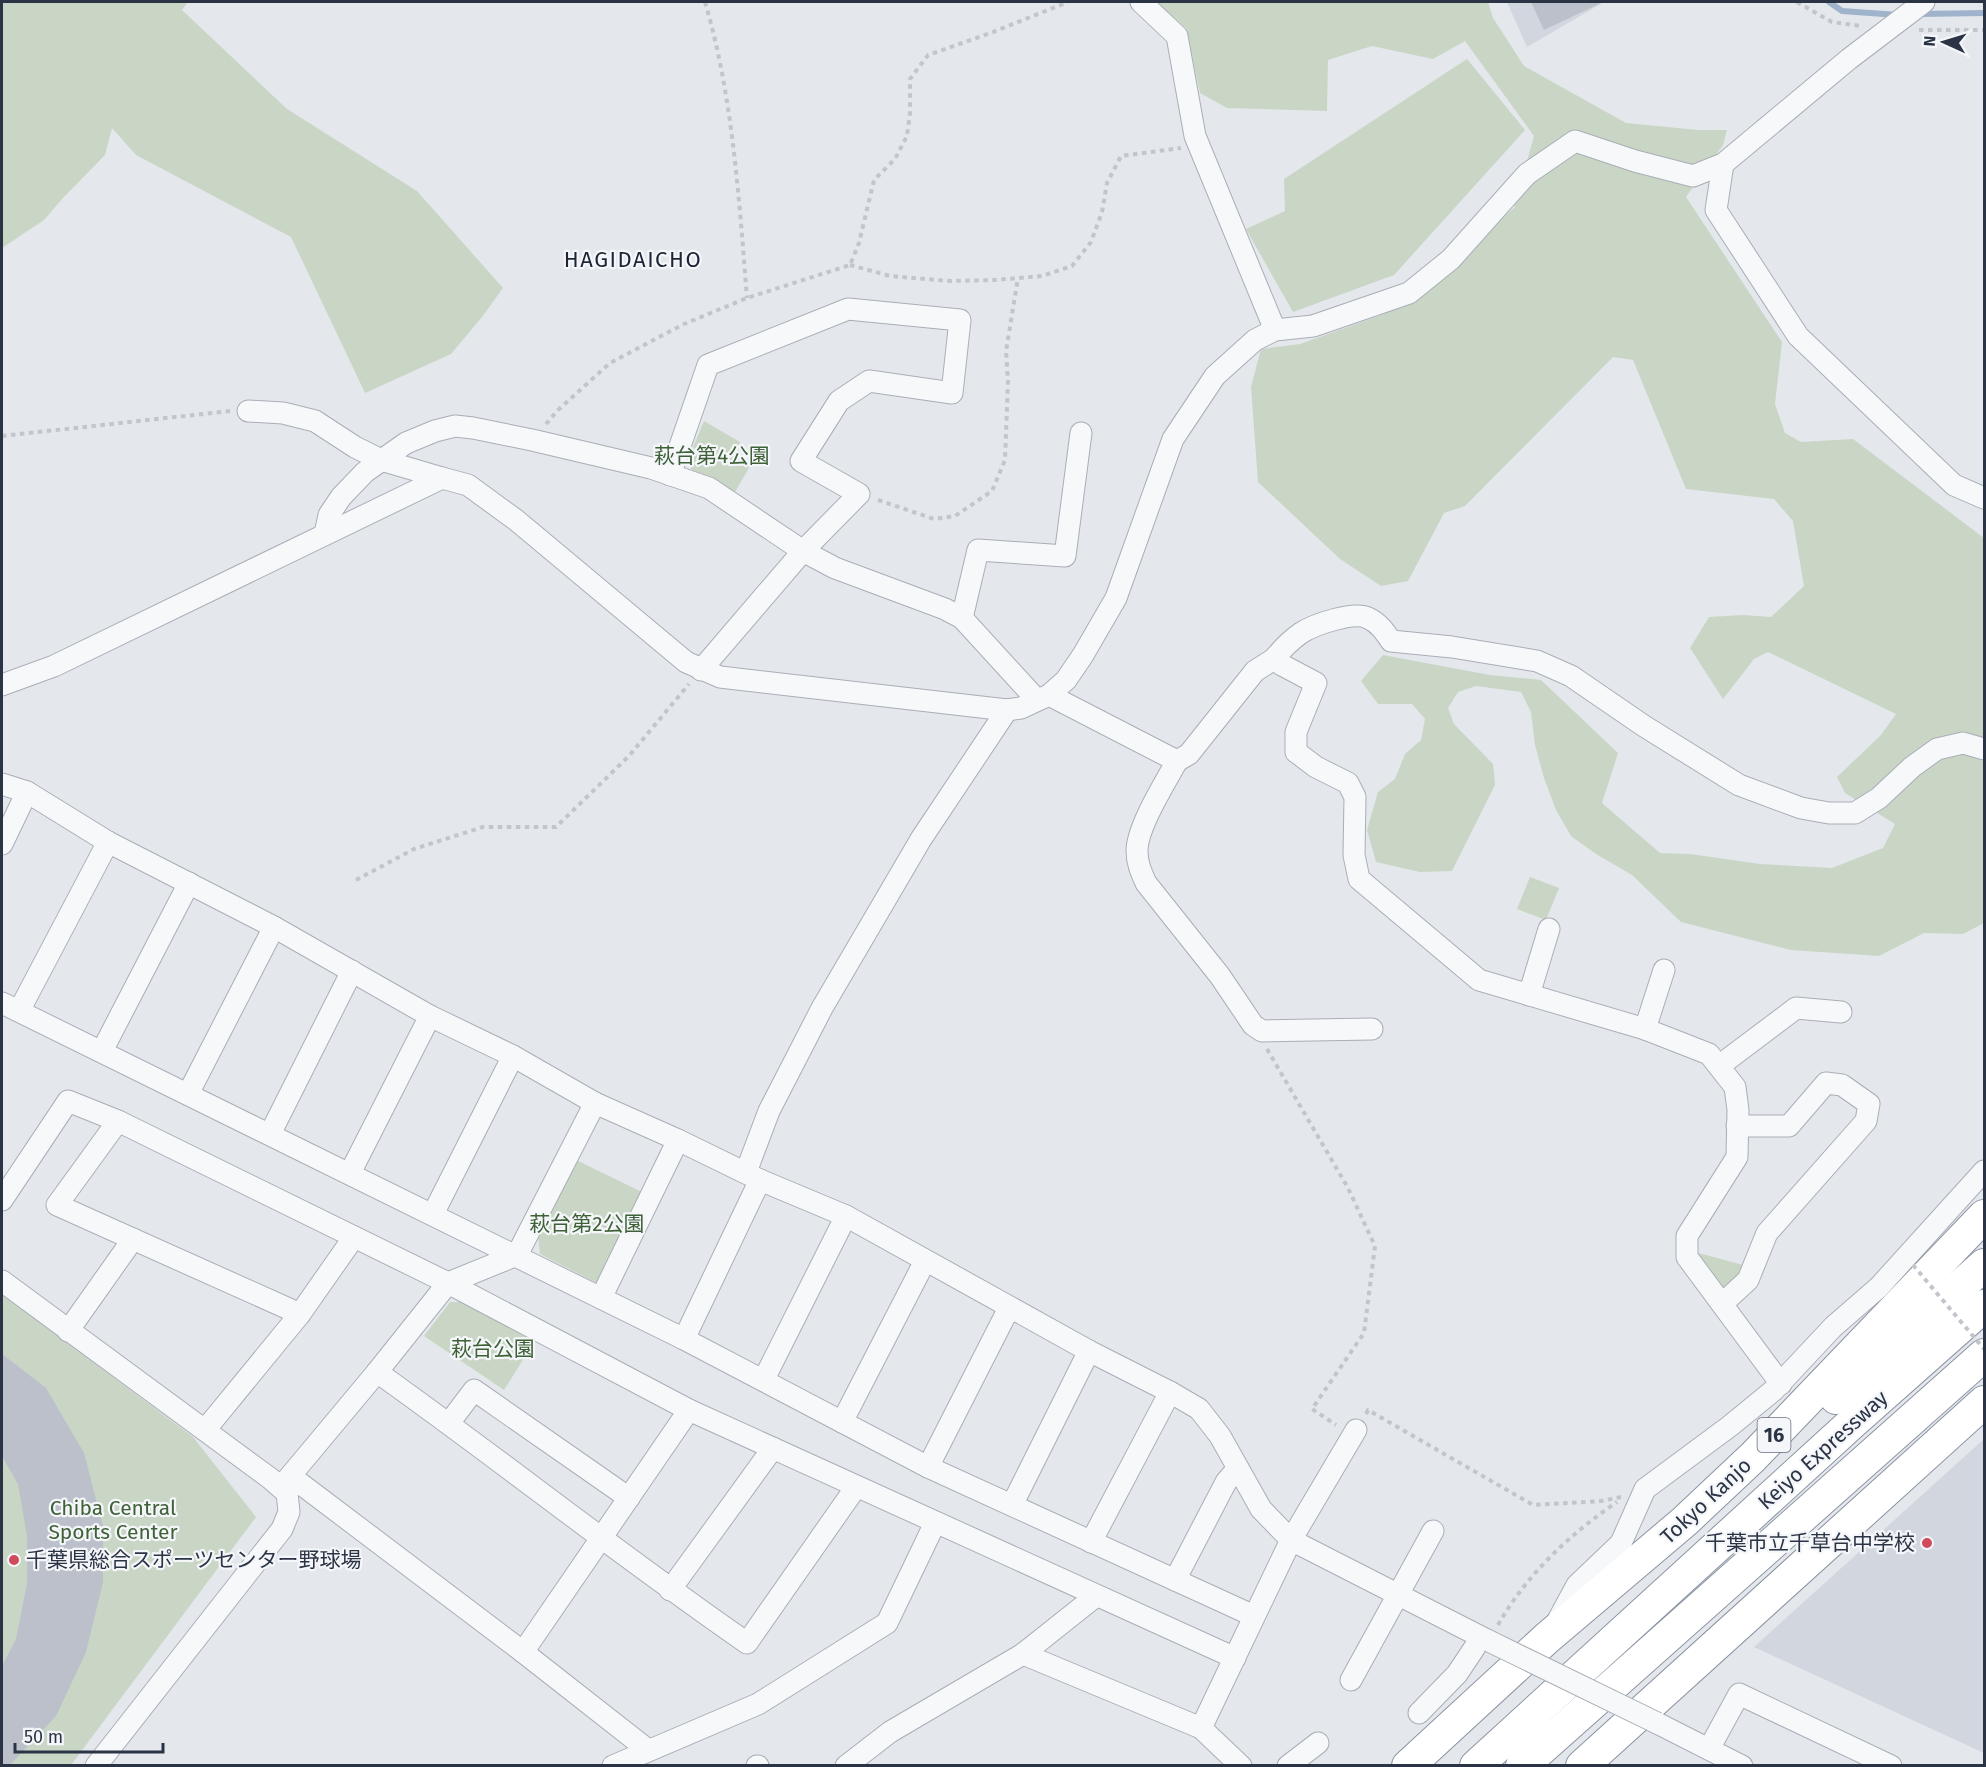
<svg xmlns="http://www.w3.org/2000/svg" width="1986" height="1767" viewBox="0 0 1986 1767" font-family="'Fira Sans','Noto Sans JP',sans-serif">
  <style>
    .built { fill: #d2d6de }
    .green { fill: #c9d6c5 }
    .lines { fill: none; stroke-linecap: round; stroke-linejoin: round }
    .stream { stroke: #9fb4cc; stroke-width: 6 }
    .building { fill: #bbc0ca }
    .minor-casing { stroke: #a9aeb7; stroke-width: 23 }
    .highway-casing { stroke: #8b94a3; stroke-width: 34 }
    .path { stroke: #c2c5cb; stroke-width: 4; stroke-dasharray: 4.5 4.5; stroke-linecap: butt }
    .minor { stroke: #f7f8fa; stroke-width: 21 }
    .highway { stroke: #fff; stroke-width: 32 }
    .minor-bridge-casing { stroke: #a9aeb7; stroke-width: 23; stroke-linecap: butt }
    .path-bridge { stroke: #c2c5cb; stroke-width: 4; stroke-dasharray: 4.5 4.5; stroke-linecap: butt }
    .minor-bridge { stroke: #f7f8fa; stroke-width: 21 }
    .poi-dot { fill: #d1495b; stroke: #f4f6f9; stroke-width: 2 }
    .labels { text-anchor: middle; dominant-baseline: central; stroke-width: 4.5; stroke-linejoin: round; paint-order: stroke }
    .shield { fill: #f4f6f9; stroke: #676e7b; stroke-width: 1.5 }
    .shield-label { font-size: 20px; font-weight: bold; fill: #2b3445 }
    .park-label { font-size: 21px; fill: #3f6138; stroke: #f4f6f9 }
    .street-label { font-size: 21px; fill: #2b3445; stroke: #f4f6f9 }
    .poi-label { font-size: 21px; fill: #2b3445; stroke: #f4f6f9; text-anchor: end }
    .neighbourhood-label { font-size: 22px; letter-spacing: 1.5px; fill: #1d2536; stroke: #f4f6f9 }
  </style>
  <rect width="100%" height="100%" fill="#e4e7ec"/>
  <!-- built -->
  <g class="built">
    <polygon points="1507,2 1604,2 1527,47"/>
    <polygon points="1984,1439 1984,1753 1754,1647"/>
  </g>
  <!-- green -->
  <g class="green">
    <polygon points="2,2 188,2 182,10 287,109 417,191 503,288 482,317 451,354 365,393 291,237 136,155 112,128 105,155 63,198 44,220 2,248"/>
    <polygon points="1156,2 1488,2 1493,18 1524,66 1626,123 1698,130 1727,130 1723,145 1686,197 1782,342 1775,404 1785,433 1801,442 1853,439 1984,538 1984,923 1963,934 1924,933 1879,956 1791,950 1681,922 1632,875 1596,854 1571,836 1556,810 1544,778 1535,745 1531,712 1521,692 1476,686 1458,692 1448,708 1454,724 1493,764 1495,785 1452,871 1420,872 1376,862 1367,830 1378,792 1395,779 1405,754 1421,740 1425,719 1412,704 1378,704 1361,681 1383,655 1490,675 1541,680 1618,753 1602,803 1660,853 1690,854 1760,864 1832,868 1883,848 1895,824 1845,793 1837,777 1881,735 1896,714 1768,652 1754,659 1723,699 1690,648 1709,617 1743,615 1771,617 1804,586 1793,521 1774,499 1686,489 1633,360 1613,357 1465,506 1444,513 1408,581 1381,586 1340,559 1258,482 1251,387 1261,349 1300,344 1384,314 1514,208 1534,136 1465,41 1433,59 1372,46 1328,60 1327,111 1227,108 1200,93 1186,28"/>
    <polygon points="1467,59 1525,130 1394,275 1293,312 1246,229 1285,211 1284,179"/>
    <polygon points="704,421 740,442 734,456 750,466 735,492 692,470 687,462"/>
    <polygon points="1530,877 1559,888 1546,920 1517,909"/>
    <polygon points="572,1158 646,1194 601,1285 540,1254 538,1237"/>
    <polygon points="1691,1251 1743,1265 1734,1283 1722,1295"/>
    <polygon points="2,1294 193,1437 256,1517 71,1765 2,1765"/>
    <polygon points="450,1302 462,1302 536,1339 504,1390 424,1336"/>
  </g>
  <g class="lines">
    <!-- stream -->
    <g class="stream">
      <polyline points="1829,2 1842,11 1898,15"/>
      <polyline points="1920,14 1984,13"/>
    </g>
  </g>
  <!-- building -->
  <g class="building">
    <polygon points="1531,2 1603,2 1544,30"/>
    <polygon points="2,1354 46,1388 84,1453 103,1526 103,1582 86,1652 56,1716 9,1766 2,1766 2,1666 16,1639 27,1584 27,1536 18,1484 2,1456"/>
  </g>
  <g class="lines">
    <defs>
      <g id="minor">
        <polyline points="1141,2 1177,36 1195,136 1275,330"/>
        <polyline points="1723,164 1716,210 1798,336 1954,485 1984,498"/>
        <polyline points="248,411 283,413 315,421 355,447 381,460 442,478"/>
        <polyline points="670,475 708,365 848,309 960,320 952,393 869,381 839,401 801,461 859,494 803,551 701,670"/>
        <polyline points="325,534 329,515 341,497 365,472 406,443 435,431 455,426 473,428 532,440 651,468 709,488 803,551 835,568 945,609 962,618 1037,700"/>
        <polyline points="962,618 978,550 1065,556 1081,433"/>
        <path d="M1274,659C1282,649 1291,640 1301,633C1315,624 1354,611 1368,618C1379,623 1385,632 1391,641L1452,647L1537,661L1571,676L1644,726L1739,785L1801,808L1829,813H1855L1879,798L1912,767L1937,749L1963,743L1984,749"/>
        <polyline points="2,685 54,666 442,478 468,485 516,520 686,662 720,677 1007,710 1021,708 1049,695 1066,680 1083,655 1116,598 1173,439 1215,376 1255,340 1275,330 1313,326 1409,293 1451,259 1527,174 1575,141 1635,161 1693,176 1723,164 1849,59 1924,2"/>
        <polyline points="1049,695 1177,761 1189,754 1255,671 1274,659 1282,665 1316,683 1296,732 1296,752 1316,767 1348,783 1355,797 1354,855 1359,879 1479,980 1645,1029 1709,1054 1735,1087 1738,1110 1737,1157 1687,1236 1687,1257 1781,1384"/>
        <path d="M1177,761C1165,783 1137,827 1137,851C1137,863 1141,872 1146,883L1220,976L1253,1025L1262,1031L1372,1029"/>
        <polyline points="2,784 27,792 108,842 274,927 430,1016 513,1056 595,1103 678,1140 760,1180 846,1216 1089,1351 1170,1392 1199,1409 1220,1436 1261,1509 1291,1540 1489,1641"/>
        <polyline points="2,844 27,792"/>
        <polyline points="1529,995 1549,929"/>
        <polyline points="2,1003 684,1339 928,1467 1254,1616"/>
        <polyline points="19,1011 108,842"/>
        <polyline points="1645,1029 1664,970"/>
        <polyline points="102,1051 189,883"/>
        <polyline points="1719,1066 1796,1008 1841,1012"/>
        <polyline points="188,1094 274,927"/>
        <polyline points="595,1103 517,1255 448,1283 377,1372 281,1487 301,1484 523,1652 648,1750"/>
        <polyline points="118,1121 57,1205 300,1314"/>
        <polyline points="270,1134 352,971"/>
        <polyline points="746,1172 769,1111 822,1008 921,839 1007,710"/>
        <polyline points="350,1173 430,1016"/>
        <polyline points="2,1200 68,1101 118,1121 448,1283 689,1410 1235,1658"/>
        <polyline points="433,1214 513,1056"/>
        <polyline points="2,1281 271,1479 287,1493 289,1512 282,1529 96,1766"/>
        <polyline points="601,1298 678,1140"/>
        <polyline points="1722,1304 1748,1280 1767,1233 1866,1121 1869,1104 1842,1085 1826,1083 1789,1126 1737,1126"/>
        <polyline points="68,1331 133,1239"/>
        <polyline points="684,1339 760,1180"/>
        <path d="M377,1372C502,1461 621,1556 747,1643L856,1487"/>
        <polyline points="764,1379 846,1216"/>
        <polyline points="842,1422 925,1261"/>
        <polyline points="449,1423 474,1390 629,1498"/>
        <polyline points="205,1430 300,1314 354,1237"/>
        <polyline points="928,1467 1009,1308"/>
        <polyline points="1012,1505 1089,1351"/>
        <polyline points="1091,1542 1170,1392"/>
        <polyline points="1175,1580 1226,1482 1238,1468"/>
        <polyline points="670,1590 773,1448"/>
        <polyline points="1557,1622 1577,1585 1621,1543 1645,1489 1730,1426 1774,1390 1833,1327 1879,1287 1984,1171"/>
        <polyline points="523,1652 689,1410"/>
        <polyline points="1023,1654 1201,1728 1241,1766"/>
        <polyline points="1351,1680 1433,1531"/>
        <polyline points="1419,1713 1457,1674 1481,1638"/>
        <polyline points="1657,1723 1742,1766"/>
        <polyline points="1201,1728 1291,1540 1356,1430"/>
        <polyline points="1709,1749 1739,1694 1891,1766"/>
        <polyline points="613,1766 758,1704 887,1623 935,1523"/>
        <polyline points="757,1766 758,1766"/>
        <polyline points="846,1766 890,1732 1023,1654 1096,1596"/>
        <polyline points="1288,1766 1318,1743"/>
      </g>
      <g id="highway">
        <polyline points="1836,1398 1984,1265"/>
        <polyline points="1408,1766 1547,1638 1685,1521 1753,1457 1984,1216"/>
        <polyline points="1476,1766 1852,1423 1984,1306"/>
        <polyline points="1522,1766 1984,1355"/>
        <polyline points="1582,1766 1984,1402"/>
      </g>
    </defs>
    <!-- minor casing -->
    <use href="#minor" class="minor-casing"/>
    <!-- highway casing -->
    <use href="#highway" class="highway-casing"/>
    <!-- path -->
    <g class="path">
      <path d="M705,2C733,97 739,199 747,298"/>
      <polyline points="1797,2 1832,22 1861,26"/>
      <polyline points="1919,30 1984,30"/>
      <polyline points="850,265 890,276 950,281 995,280 1042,276 1072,266 1091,242 1102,212 1107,183 1121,156 1181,148"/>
      <polyline points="546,424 558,410 610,363 684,324 747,298 850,265 859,243 874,180 895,159 907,136 910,113 910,79 928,55 993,32 1068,2"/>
      <polyline points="2,436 230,411"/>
      <polyline points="878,500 934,519 955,516 992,491 1005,460 1008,381 1006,351 1018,278"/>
      <polyline points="356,880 414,849 483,827 556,827 629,756 689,684"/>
      <polyline points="1267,1049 1348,1188 1375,1246 1364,1333 1312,1409 1336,1425"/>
      <polyline points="1366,1414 1368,1410 1533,1505 1601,1501 1621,1497"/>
      <path d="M1498,1625C1526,1575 1570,1534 1617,1502"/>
    </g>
    <!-- minor -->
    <use href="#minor" class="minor"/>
    <!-- highway -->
    <use href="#highway" class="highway"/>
    <defs>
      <polyline id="minor-bridge" points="1489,1641 1657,1723"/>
    </defs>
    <!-- minor-bridge casing -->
    <use href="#minor-bridge" class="minor-bridge-casing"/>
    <!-- path-bridge -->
    <polyline class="path-bridge" points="1913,1265 1984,1349"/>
    <!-- minor-bridge -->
    <use href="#minor-bridge" class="minor-bridge"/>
  </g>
  <!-- markers -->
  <g class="poi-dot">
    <circle cx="1927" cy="1543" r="6"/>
    <circle cx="14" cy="1560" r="6"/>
  </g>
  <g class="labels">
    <!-- shield labels -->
    <rect class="shield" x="1757.5" y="1418" width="33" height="34" rx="4.5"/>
    <g class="shield-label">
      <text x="1774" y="1435">16</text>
    </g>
    <!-- park labels -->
    <g class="park-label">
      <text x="712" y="456">萩台第4公園</text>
      <text x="587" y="1224">萩台第2公園</text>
      <text x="493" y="1349">萩台公園</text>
      <text x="113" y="1508">Chiba Central<tspan x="113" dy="24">Sports Center</tspan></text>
    </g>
    <!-- street labels -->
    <g class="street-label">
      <text transform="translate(1823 1450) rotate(-42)">Keiyo Expressway</text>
      <text transform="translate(1706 1501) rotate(-43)">Tokyo Kanjo</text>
    </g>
    <!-- poi labels -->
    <g class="poi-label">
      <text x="1915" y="1543">千葉市立千草台中学校</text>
      <text x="26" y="1560" text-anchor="start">千葉県総合スポーツセンター野球場</text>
    </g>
    <!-- neighbourhood labels -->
    <g class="neighbourhood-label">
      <text x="633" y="259">HAGIDAICHO</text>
    </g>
  </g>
  <!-- border -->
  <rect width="1986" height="1767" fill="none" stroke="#2b3445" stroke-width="6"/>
  <!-- north arrow -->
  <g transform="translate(1944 42) rotate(274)" stroke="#f4f6f9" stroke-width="4.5" paint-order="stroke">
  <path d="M0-4.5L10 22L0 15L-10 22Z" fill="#2b3445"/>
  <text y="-9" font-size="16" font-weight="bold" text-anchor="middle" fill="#2b3445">N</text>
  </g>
  <!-- scale -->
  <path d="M15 1743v9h148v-9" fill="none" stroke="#2b3445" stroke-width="3"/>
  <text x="24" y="1743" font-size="18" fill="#2b3445" stroke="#f4f6f9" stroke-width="4.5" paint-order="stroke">50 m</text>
</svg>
